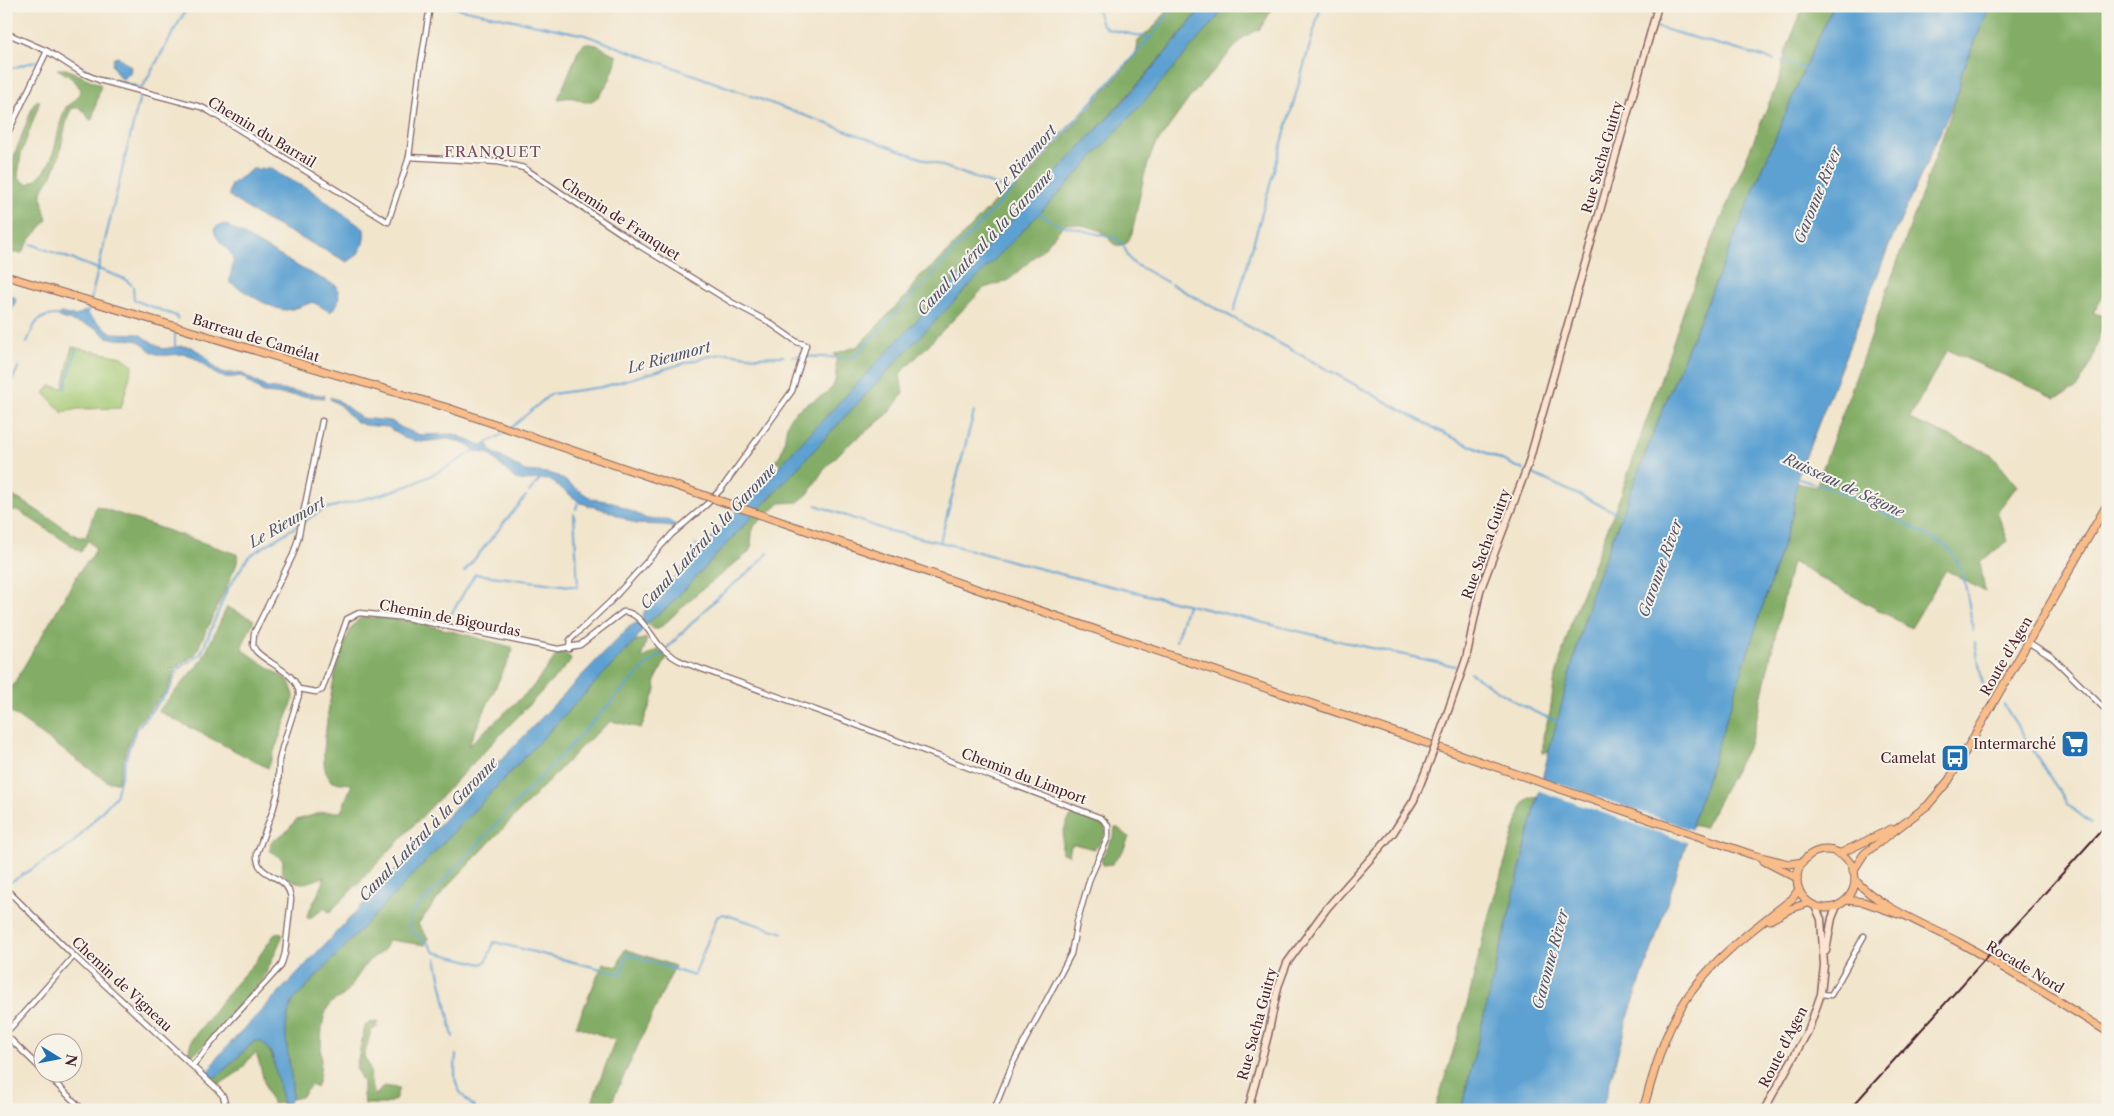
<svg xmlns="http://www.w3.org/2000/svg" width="2114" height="1116" viewBox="0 0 2114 1116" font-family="'Libre Caslon Text',serif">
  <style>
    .green { fill: #a4c974; stroke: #777450 }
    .forest { fill: #83ad66; stroke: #666648 }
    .water { fill: #5da1d2; stroke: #54607e }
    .pier { fill: #f1e5cc }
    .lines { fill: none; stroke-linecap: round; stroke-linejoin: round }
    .stream { stroke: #5da1d2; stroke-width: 2 }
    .street-casing { stroke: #846463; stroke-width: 7 }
    .secondary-casing { stroke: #846463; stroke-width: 9 }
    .primary-casing { stroke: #846463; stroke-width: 9 }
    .street { stroke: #fff; stroke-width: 4.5 }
    .secondary { stroke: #fce5d0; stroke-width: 6 }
    .primary { stroke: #f8bd89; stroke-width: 7 }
    .rail { stroke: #4a1f2b; stroke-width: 2 }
    .secondary-bridge-casing { stroke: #846463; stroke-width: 9; stroke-linecap: butt }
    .primary-bridge-casing { stroke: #846463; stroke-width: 9; stroke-linecap: butt }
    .secondary-bridge { stroke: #fce5d0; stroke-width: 6 }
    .primary-bridge { stroke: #f8bd89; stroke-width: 7 }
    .labels { text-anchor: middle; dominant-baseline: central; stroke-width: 4; stroke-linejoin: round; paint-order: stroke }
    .street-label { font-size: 14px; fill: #4a1f2b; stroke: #f7f3e8 }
    .poi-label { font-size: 14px; fill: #4a1f2b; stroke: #f7f3e8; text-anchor: end }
    .neighbourhood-label { font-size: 15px; letter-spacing: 1px; fill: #7a4963; stroke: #f7f3e8 }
    .water-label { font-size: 15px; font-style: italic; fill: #52536e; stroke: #f7f3e8 }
  </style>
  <rect width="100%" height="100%" fill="#f7f3e8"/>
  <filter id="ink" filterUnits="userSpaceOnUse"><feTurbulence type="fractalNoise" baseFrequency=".02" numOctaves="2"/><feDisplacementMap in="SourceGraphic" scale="10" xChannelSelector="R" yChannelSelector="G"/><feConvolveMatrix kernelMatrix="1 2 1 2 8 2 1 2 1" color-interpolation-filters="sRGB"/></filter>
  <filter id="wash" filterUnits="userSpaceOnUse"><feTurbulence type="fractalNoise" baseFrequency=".0096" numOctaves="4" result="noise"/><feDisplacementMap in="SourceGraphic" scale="20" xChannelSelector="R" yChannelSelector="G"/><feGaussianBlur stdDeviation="1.12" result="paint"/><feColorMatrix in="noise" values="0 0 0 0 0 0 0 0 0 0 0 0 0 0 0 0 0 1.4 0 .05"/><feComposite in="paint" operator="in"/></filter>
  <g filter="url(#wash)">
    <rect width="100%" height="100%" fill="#f1e5cc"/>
    <!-- green -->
    <polygon class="green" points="72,347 122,357 133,365 121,408 77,409 63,413 44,393 50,386 63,388"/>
    <!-- forest -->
    <g class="forest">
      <path d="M1170,6H1203C1147,78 1084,143 1022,209C942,295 861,380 781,465L775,461C787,451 783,430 790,418C800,402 831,398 835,381C837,374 836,365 836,358L834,354L858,346L906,296L920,276L937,263L1004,192L1018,187L1127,66L1137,50L1138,41L1156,25Z"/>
      <path d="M1227,6H1274L1260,29L1244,37L1191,96L1153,149L1144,176L1132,233L1127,243C1110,251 1112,237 1101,231C1091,226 1075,224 1065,223L1046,246L1009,280L984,288L900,374L903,394L887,415L847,446L824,469L808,494L798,502L780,503L755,525L752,532L751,548L748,553L694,596L659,629H654L646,623L668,607Z"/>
      <polygon points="1804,6 1833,6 1804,69 1666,401 1592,591 1549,751 1543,753 1543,736 1550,713 1554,683 1572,619 1621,494 1685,307 1781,74 1786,50"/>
      <polygon points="1990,6 2108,6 2108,289 2093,313 2105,316 2091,364 2076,389 2056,398 1947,350 1909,419 1991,454 2017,486 1997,512 2008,541 1980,562 1985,592 1946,570 1911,628 1792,562 1752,739 1704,828 1692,825 1793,513 1796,483 1816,487 1959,91 1961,75"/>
      <path d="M585,43L597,45L617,56C615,70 603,103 585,102C582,102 578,99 574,98C569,97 563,98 558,99L579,49Z"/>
      <path d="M57,69H66L101,85L92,120L89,119L85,112L78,107L71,109C62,130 63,152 53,173C50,180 43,185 42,193C41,201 45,212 47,220L29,241L22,253H13L6,250V170L14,156L34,103L39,100V104L21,154L18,176L23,182L29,184C60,166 53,136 66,107C92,91 76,80 57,69Z"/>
      <polygon points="6,493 24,502 78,537 86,537 96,506 239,555 236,566 195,655 176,667 168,689 136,725 127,746 118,782 108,782 6,709 6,697 81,569 91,558 96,549 88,540 81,552 19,511 6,510"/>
      <polygon points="227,607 254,620 242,646 243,650 289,681 294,695 293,701 268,768 158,711 202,660"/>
      <path d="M362,617C412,617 463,635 512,647L513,650L468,746L531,689L558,653H564L571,658L570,662L343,899L331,911L328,912L326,908L308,919L307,915L323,884L324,877C303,884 300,887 282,873L283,861L279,857L270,851L271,842L287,831L296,820L324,812H341L352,784L332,782C327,776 324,769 324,761C323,733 337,630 362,617Z"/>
      <path d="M647,638L641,659L658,649L667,657L655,681L656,690L641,728L611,721L583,745L447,887L418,924L428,938L425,945L389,940C383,957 375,953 366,964C362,969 347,993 344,995C338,999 330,1001 327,1009C316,1032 326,1063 316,1088L311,1085L301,1097L292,1099C294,1066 277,1032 292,1001L635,641Z"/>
      <polygon points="1538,796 1461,1110 1435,1110 1466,1009 1488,918 1521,808 1527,799"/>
      <path d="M1079,813C1089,817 1102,819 1106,831L1099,845L1094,849L1074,844L1071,846L1069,855L1062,853C1061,841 1064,814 1079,813Z"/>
      <polygon points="1115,828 1118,828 1129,837 1123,851 1112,864 1103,865 1101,860 1114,835"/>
      <polygon points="280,933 283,935 263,980 197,1052 192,1054 188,1052 192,1039 236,983 255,962 274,935"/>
      <polygon points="625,949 675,966 608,1110 589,1110 615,1040 576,1026 603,963 617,967"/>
      <path d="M378,1022L377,1027L371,1031L364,1057C374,1068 368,1082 374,1095L378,1093L383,1086L399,1088L395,1100L386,1104H365L363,1096V1082L356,1069L365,1026L369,1023Z"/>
      <path d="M255,1041L262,1042C279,1057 275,1084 284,1103L273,1104C263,1089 263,1070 256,1053L250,1058L240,1071L218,1085L212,1079L215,1076L217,1077Z"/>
    </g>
    <!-- water -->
    <g class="water">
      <path d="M1203,6H1227L1150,95L1066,186L912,345L668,607L646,624L635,641L293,1001C277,1032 294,1066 292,1099L289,1100L290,1110H284L272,1054L262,1042L255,1041L217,1077L215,1076L212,1079L207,1074L219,1055L590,667L629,627L643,619L644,612L651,602L1122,103L1176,41Z"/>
      <polygon points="1833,6 1990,6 1961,75 1959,91 1889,246 1797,478 1793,513 1656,937 1627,1020 1602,1110 1461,1110 1549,751 1592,591 1666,401 1804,69"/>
      <polygon points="119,57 131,67 130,73 123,79 119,77 112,65 114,58"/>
      <path d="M253,169H271L288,179L309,189L364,229C366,243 360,256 347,262L342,259L262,218L236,201L229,195L231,184Z"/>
      <path d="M225,224L306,271L337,286C340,297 340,305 330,312L313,302C305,305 295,309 287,310C271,310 245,291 230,283C229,275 234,267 233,259C231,247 215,243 214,229L219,225Z"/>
      <polygon points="6,294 14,296 16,300 6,325"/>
      <path d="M85,311L94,320L112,333L139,334L163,349L182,346L192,347L205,356L215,368L224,373H241L267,388L322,395H325L324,398L263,393L241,376C212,382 212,367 191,356C180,351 168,358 157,354C149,352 145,344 138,341C129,338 117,341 108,337C103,335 100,330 95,328C84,323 71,322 59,317L60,313L76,316Z"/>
      <polygon points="330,397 338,400 361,418 391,421 402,428 420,435 454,434 479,445 489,445 491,451 525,471 549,473 558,476 592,499 613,502 647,519 666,519 676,525 673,528 665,525 636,524 608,511 581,503 550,480 536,479 527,481 515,479 489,454 475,451 467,444 457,441 447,439 420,442 404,438 388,427 364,425 355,421 338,404 330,399"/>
    </g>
    <!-- pier -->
    <polygon class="pier" points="1540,777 1693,830 1689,843 1537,790"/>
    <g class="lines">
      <!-- stream -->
      <g class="stream">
        <polyline points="447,6 585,35 1000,187"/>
        <polyline points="1096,6 1101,22 1107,29 1150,38 1175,6"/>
        <polyline points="1656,27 1774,60"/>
        <polyline points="71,60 94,74 142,88 188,6"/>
        <polyline points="1782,61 1806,69"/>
        <polyline points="6,70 36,61"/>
        <polyline points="1004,189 1012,190"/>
        <polyline points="1039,213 1050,220"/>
        <path d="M1054,223L1117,239C1127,245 1125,256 1133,263L1167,282"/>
        <polyline points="31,244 125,279 133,286 134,300 176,316 178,319"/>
        <polyline points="1171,284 1447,435 1524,470"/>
        <polyline points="1234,311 1321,6"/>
        <polyline points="87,315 140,96"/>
        <path d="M27,343C34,323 37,314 61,315"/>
        <polyline points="175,347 175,332"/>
        <polyline points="792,356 853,358 1012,190 1150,38"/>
        <polyline points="65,389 76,349"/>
        <polyline points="6,393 19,366"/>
        <polyline points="511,428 547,397 552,394 602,387 706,357 727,353 756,357 784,356"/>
        <polyline points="482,446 508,431"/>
        <polyline points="1531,473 1622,515"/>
        <path d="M1795,477C1807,483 1819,484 1832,489C1870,505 1910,525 1946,546C1967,567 1968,603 1973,631"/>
        <polyline points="529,492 540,479"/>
        <polyline points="816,505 885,530 952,545 1064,575 1344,642 1455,666"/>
        <polyline points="576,509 579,499"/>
        <polyline points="940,542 974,412"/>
        <polyline points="695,544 704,549"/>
        <polyline points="464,572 526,496"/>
        <polyline points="447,621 475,574 578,587 574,514"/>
        <polyline points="1176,641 1187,605"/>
        <polyline points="1975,642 1984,691 1988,696"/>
        <polyline points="667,648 718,597 756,566 768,553"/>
        <path d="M664,652L648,664L616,697L429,896C418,906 407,914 409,930L428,943L434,952L482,964L487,960L494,942L621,974L627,954L694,976L717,917L723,914L784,933"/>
        <path d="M1470,673C1498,690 1527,712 1558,721"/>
        <polyline points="2004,705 2068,805 2091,823"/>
        <polyline points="2106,837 2108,837"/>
        <polyline points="6,885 71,845 116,796 129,747 137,728 170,689 178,669 201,654 227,590 249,556 324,509 383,494 411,485 442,470 476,450"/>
        <polyline points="436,958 453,1037"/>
        <path d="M456,1055C453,1086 455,1089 477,1110"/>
      </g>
    </g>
  </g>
  <g filter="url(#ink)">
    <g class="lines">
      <defs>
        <g id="street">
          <polyline points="6,33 47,51 82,73 99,80 201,107 209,111 388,222 409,157 419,75 430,6"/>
          <polyline points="6,137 47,51"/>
          <polyline points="409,157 498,162 524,168 640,246 731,302 767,321 797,342 806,345 792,391 722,488 707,504 672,534 610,602 575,635 570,640 569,649"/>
          <polyline points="2028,642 2052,657 2108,712"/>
          <path d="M299,689L316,692L322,690L347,619L359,613L406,618L558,649L580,645L623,612C638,610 651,635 659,645C666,653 675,659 685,663L843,720L1101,818L1108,825V837L1090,878L1077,922L1071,954L1012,1065L994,1110"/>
          <polyline points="6,889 74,956 217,1089 223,1096 227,1110"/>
          <polyline points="1821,994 1831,995 1864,936"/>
          <polyline points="6,1033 74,956"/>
          <polyline points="6,1035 42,1070"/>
          <path d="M193,1065L230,1021L281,966L285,953L291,899C288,871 255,881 257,853L273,810L278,792L279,761L282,748L299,695C299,673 269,665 256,651L253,646L254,633L293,555L298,539L322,421"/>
          <polyline points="46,1074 83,1110"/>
        </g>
        <g id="secondary">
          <polyline points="1441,731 1466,659 1480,591 1528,465 1658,6"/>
          <polyline points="1826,951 1832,918 1837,906"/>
          <polyline points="1248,1110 1268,1035 1278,987 1287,963 1327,908 1393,833 1414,800 1428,765"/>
          <polyline points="1764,1110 1808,1031 1821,994 1824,965 1821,919 1815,906"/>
        </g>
        <g id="primary">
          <polyline points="6,276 448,408 700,494"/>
          <polyline points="796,527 1753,855 1789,864 1803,862"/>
          <circle cx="1826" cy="879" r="29"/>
          <polyline points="1839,854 1891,829"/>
          <polyline points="1764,861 1797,878"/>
          <polyline points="1853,871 1864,854 1928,805 1949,780 2108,503"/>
          <path d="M1855,880C1880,908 1927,925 1960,943C2010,970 2059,1002 2108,1032"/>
          <polyline points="1846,900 1864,902 1898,914"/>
          <polyline points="1770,920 1790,909 1808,903"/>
          <path d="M1643,1110C1650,1086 1656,1063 1665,1040C1690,975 1738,941 1792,899L1799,889"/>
        </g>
      </defs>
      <!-- street casing -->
      <use href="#street" class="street-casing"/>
      <!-- secondary casing -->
      <use href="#secondary" class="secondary-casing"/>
      <!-- primary casing -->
      <use href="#primary" class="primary-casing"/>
      <!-- street -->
      <use href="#street" class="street"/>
      <!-- secondary -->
      <use href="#secondary" class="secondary"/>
      <!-- primary -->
      <use href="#primary" class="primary"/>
      <!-- rail -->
      <polyline class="rail" points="1849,1110 2108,823"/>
      <defs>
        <polyline id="secondary-bridge" points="1428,765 1441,731"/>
        <polyline id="primary-bridge" points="700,494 796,527"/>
      </defs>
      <!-- secondary-bridge casing -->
      <use href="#secondary-bridge" class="secondary-bridge-casing"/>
      <!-- primary-bridge casing -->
      <use href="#primary-bridge" class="primary-bridge-casing"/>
      <!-- secondary-bridge -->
      <use href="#secondary-bridge" class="secondary-bridge"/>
      <!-- primary-bridge -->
      <use href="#primary-bridge" class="primary-bridge"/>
    </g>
  </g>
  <!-- icons -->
  <defs>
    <symbol id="supermarket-square" viewBox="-11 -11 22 22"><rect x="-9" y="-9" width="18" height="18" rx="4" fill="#1f6fb2" stroke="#f7f3e8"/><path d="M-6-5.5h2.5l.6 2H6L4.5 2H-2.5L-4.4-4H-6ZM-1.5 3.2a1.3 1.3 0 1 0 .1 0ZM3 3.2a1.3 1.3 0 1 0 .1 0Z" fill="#fff"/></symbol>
    <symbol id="bus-square" viewBox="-11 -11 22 22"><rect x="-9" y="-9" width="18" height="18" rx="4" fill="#1f6fb2" stroke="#f7f3e8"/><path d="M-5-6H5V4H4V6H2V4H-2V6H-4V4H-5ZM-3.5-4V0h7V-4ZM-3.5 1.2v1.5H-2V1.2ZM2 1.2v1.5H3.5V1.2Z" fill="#fff"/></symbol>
  </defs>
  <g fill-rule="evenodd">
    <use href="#supermarket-square" x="2059" y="728" width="32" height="32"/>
    <use href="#bus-square" x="1939" y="742" width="32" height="32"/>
  </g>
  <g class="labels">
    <!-- street labels -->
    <g class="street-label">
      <text transform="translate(262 132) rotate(31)">Chemin du Barrail</text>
      <text transform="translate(1602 157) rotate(-74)">Rue Sacha Guitry</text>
      <text transform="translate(621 219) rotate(33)">Chemin de Franquet</text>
      <text transform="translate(256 338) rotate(17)">Barreau de Camélat</text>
      <text transform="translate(1486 544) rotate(-70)">Rue Sacha Guitry</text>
      <text transform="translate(450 618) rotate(11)">Chemin de Bigourdas</text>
      <text transform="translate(2006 656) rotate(-60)">Route d'Agen</text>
      <text transform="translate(1024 776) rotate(21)">Chemin du Limport</text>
      <text transform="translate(2025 967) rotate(31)">Rocade Nord</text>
      <text transform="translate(122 984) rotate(43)">Chemin de Vigneau</text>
      <text transform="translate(1257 1024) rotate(-75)">Rue Sacha Guitry</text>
      <text transform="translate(1783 1047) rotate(-63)">Route d'Agen</text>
    </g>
    <!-- poi labels -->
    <g class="poi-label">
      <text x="2056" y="744">Intermarché</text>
      <text x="1936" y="758">Camelat</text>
    </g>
    <!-- neighbourhood labels -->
    <g class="neighbourhood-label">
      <text x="493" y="151">FRANQUET</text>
    </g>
    <!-- water labels -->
    <g class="water-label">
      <text transform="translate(1025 159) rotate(-48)">Le Rieumort</text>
      <text transform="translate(1817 195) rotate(-68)">Garonne River</text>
      <text transform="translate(985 242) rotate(-47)">Canal Latéral à la Garonne</text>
      <text transform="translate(669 357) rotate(-15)">Le Rieumort</text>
      <text transform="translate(1844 485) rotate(25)">Ruisseau de Ségone</text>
      <text transform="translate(287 522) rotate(-30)">Le Rieumort</text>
      <text transform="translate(708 536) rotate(-47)">Canal Latéral à la Garonne</text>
      <text transform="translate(1660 568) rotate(-70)">Garonne River</text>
      <text transform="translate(428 829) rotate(-46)">Canal Latéral à la Garonne</text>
      <text transform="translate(1550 959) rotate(-75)">Garonne River</text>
    </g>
  </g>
  <!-- margin -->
  <rect width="2114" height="1116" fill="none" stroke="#f7f3e8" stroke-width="25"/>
  <!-- north arrow -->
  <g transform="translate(58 1058) rotate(100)"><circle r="24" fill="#f7f3e8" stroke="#b29e9c"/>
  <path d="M0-4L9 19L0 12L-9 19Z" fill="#1f6fb2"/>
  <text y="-8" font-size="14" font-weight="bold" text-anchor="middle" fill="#4a1f2b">N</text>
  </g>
</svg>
